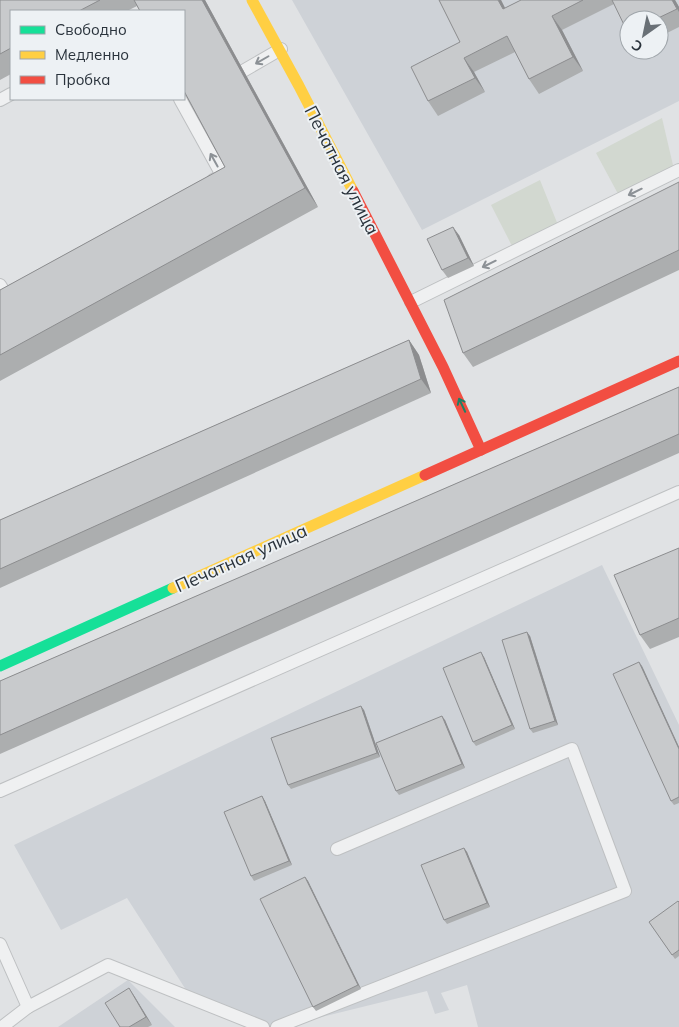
<svg xmlns="http://www.w3.org/2000/svg" width="679" height="1027" viewBox="0 0 679 1027" font-family="Mulish,sans-serif">
  <style>
    .built { fill: #ced2d7; fill-rule: evenodd }
    .green { fill: #d2d8d0 }
    .lines { fill: none; stroke-linecap: round; stroke-linejoin: round }
    .lane-casing { stroke: #bec0c2; stroke-width: 14 }
    .lane { stroke: #eff0f1; stroke-width: 12 }
    .fast { stroke: #16e098; stroke-width: 11 }
    .slow { stroke: #ffcf43; stroke-width: 11 }
    .jam { stroke: #f24e42; stroke-width: 11 }
    .wall { fill: #acaeaf }
    .shaded-wall { fill: #8c8d8f }
    .building { fill: #c8cacc; stroke: #8c8d8f }
    .oneway { stroke: #8c9196 }
    .oneway2 { stroke: #208065 }
    .labels { text-anchor: middle; dominant-baseline: central; stroke-width: 4; stroke-linejoin: round; paint-order: stroke }
    .street-label { font-size: 18px; fill: #29323b; stroke: #edf1f4 }
  </style>
  <rect width="100%" height="100%" fill="#e0e2e4"/>
  <!-- built -->
  <g class="built">
    <path d="M292,0H679V101L422,230ZM629,20H659V50H629Z"/>
    <polygon points="602,565 679,725 679,1027 478,1027 467,985 441,993 449,1010 435,1014 427,991 281,1027 266,1027 188,993 127,898 61,930 14,845"/>
    <polygon points="128,980 175,1027 58,1027"/>
  </g>
  <!-- green -->
  <g class="green">
    <polygon points="662,118 676,178 624,205 596,153"/>
    <polygon points="540,180 558,225 512,246 491,205"/>
  </g>
  <g class="lines">
    <defs>
      <g id="lane">
        <polyline points="243,71 281,49"/>
        <polyline points="180,99 222,175 213,180"/>
        <polyline points="0,100 11,94"/>
        <polyline points="0,285 6,295 14,290"/>
        <polyline points="411,302 679,170"/>
        <polyline points="0,791 679,492"/>
        <polyline points="0,944 28,1007"/>
        <polyline points="2,1027 28,1007 108,965 263,1027"/>
        <polyline points="277,1027 625,891 572,749 337,849"/>
      </g>
    </defs>
    <!-- lane casing -->
    <use href="#lane" class="lane-casing"/>
    <!-- lane -->
    <use href="#lane" class="lane"/>
    <!-- fast -->
    <polyline class="fast" points="0,666 173,588"/>
    <!-- slow -->
    <g class="slow">
      <polyline points="252,0 299,86 353,191"/>
      <polyline points="173,588 425,475"/>
    </g>
    <!-- jam -->
    <g class="jam">
      <polyline points="353,191 443,367 481,450"/>
      <polyline points="425,475 679,361"/>
    </g>
  </g>
  <!-- wall -->
  <g class="wall">
    <polygon points="0,0 205,0 318,207 0,381 0,290 225,167 137,6 127,11 11,11 11,74 0,80"/>
    <polygon points="439,0 501,0 505,8 521,0 675,0 679,7 679,27 659,37 659,20 629,20 629,33 614,4 562,30 583,71 539,94 529,79 515,52 474,72 485,92 438,116 428,101 460,42"/>
    <polygon points="679,182 679,270 473,367 463,353"/>
    <polygon points="459,235 474,266 448,278 442,270"/>
    <polygon points="409,340 419,355 431,393 0,588 0,520"/>
    <polygon points="679,387 679,453 0,754 0,681"/>
    <polygon points="679,548 679,637 650,649 640,635"/>
    <polygon points="530,636 558,725 533,733 530,729"/>
    <polygon points="484,657 515,729 476,746 473,742"/>
    <polygon points="642,666 679,747 679,803 674,805 671,801"/>
    <polygon points="364,710 380,757 291,789 288,785"/>
    <polygon points="445,720 465,768 399,795 396,791"/>
    <polygon points="262,796 265,801 292,865 254,881 251,876"/>
    <polygon points="464,848 467,852 490,907 447,924 444,920"/>
    <polygon points="305,877 308,881 361,989 316,1011 313,1007"/>
    <polygon points="679,902 679,956 675,959 649,922"/>
    <polygon points="129,988 152,1025 148,1027 120,1027"/>
  </g>
  <!-- shaded-wall -->
  <g class="shaded-wall">
    <polygon points="202,0 205,0 318,207 305,188"/>
    <polygon points="498,0 501,0 513,24 503,9"/>
    <polygon points="672,0 675,0 679,7 679,12"/>
    <polygon points="552,16 562,30 583,71 573,57"/>
    <polygon points="464,58 474,72 485,92 475,78"/>
    <polygon points="453,227 459,235 474,266 468,258"/>
    <polygon points="409,340 419,355 431,393 421,379"/>
    <polygon points="527,632 530,636 558,725 555,721"/>
    <polygon points="481,652 484,657 515,729 512,725"/>
    <polygon points="639,662 642,666 679,747 679,749"/>
    <polygon points="361,706 364,710 380,757 377,753"/>
    <polygon points="442,716 445,720 465,768 462,764"/>
    <polygon points="262,796 265,801 292,865 289,861"/>
    <polygon points="464,848 467,852 490,907 487,903"/>
    <polygon points="305,877 308,881 361,989 358,985"/>
    <polygon points="129,988 135,997 152,1025 146,1017"/>
  </g>
  <!-- building -->
  <g class="building">
    <polygon points="0,0 100,0 79,11 11,11 11,48 0,54"/>
    <polygon points="134,0 202,0 305,188 0,355 0,290 225,167 184,91 184,11 140,11"/>
    <polygon points="439,0 498,0 503,9 521,0 583,0 552,16 573,57 529,79 507,36 464,58 475,78 428,101 411,67 460,42"/>
    <polygon points="612,0 672,0 677,9 654,20 629,20 628,33"/>
    <polygon points="679,182 679,250 463,353 444,300"/>
    <polygon points="453,227 468,258 442,270 427,239"/>
    <polygon points="409,340 421,379 0,569 0,520"/>
    <polygon points="679,387 679,434 0,735 0,681"/>
    <polygon points="679,548 679,618 640,635 614,575"/>
    <polygon points="527,632 555,721 530,729 502,640"/>
    <polygon points="481,652 512,725 473,742 443,668"/>
    <polygon points="639,662 679,749 679,797 671,801 613,674"/>
    <polygon points="361,706 377,753 288,785 271,738"/>
    <polygon points="442,716 462,764 396,791 376,743"/>
    <polygon points="262,796 289,861 251,876 224,812"/>
    <polygon points="464,848 487,903 444,920 421,865"/>
    <polygon points="305,877 358,985 313,1007 260,899"/>
    <polygon points="678,901 679,902 679,950 672,955 649,922"/>
    <polygon points="129,988 146,1017 129,1027 120,1027 105,1003"/>
  </g>
  <!-- one-way arrows -->
  <defs><path id="oneway-shaft" d="M-6 0H5M1.5-3L5.5 0L1.5 3" fill="none" stroke-width="1.6" stroke-linecap="round" stroke-linejoin="round" transform="scale(1.25)"/></defs>
  <g class="oneway">
    <use href="#oneway-shaft" transform="translate(262 60) rotate(150)"/>
    <use href="#oneway-shaft" transform="translate(214 160) rotate(-119)"/>
    <use href="#oneway-shaft" transform="translate(635 192) rotate(154)"/>
    <use href="#oneway-shaft" transform="translate(489 264) rotate(154)"/>
  </g>
  <use class="oneway2" href="#oneway-shaft" transform="translate(462 405) rotate(-115)"/>
  <g class="labels">
    <!-- street labels -->
    <g class="street-label">
      <text transform="translate(342 170) rotate(63)">Печатная улица</text>
      <text transform="translate(241 558) rotate(-24)">Печатная улица</text>
    </g>
  </g>
  <!-- legend -->
  <rect x="10" y="10" width="175" height="90" fill="#edf1f4" stroke="#9fa5aa"/>
  <rect x="20" y="26" width="25" height="8" fill="#16e098" stroke="#9fa5aa"/>
  <text x="55" y="35" font-size="15" fill="#29323b">Свободно</text>
  <rect x="20" y="51" width="25" height="8" fill="#ffcf43" stroke="#9fa5aa"/>
  <text x="55" y="60" font-size="15" fill="#29323b">Медленно</text>
  <rect x="20" y="76" width="25" height="8" fill="#f24e42" stroke="#9fa5aa"/>
  <text x="55" y="85" font-size="15" fill="#29323b">Пробка</text>
  <!-- north arrow -->
  <g transform="translate(644 35) rotate(213)"><circle r="24" fill="#edf1f4" stroke="#9fa5aa"/>
  <path d="M0-4L9 19L0 12L-9 19Z" fill="#697076"/>
  <text y="-8" font-size="14" font-weight="bold" text-anchor="middle" fill="#29323b">С</text>
  </g>
</svg>
